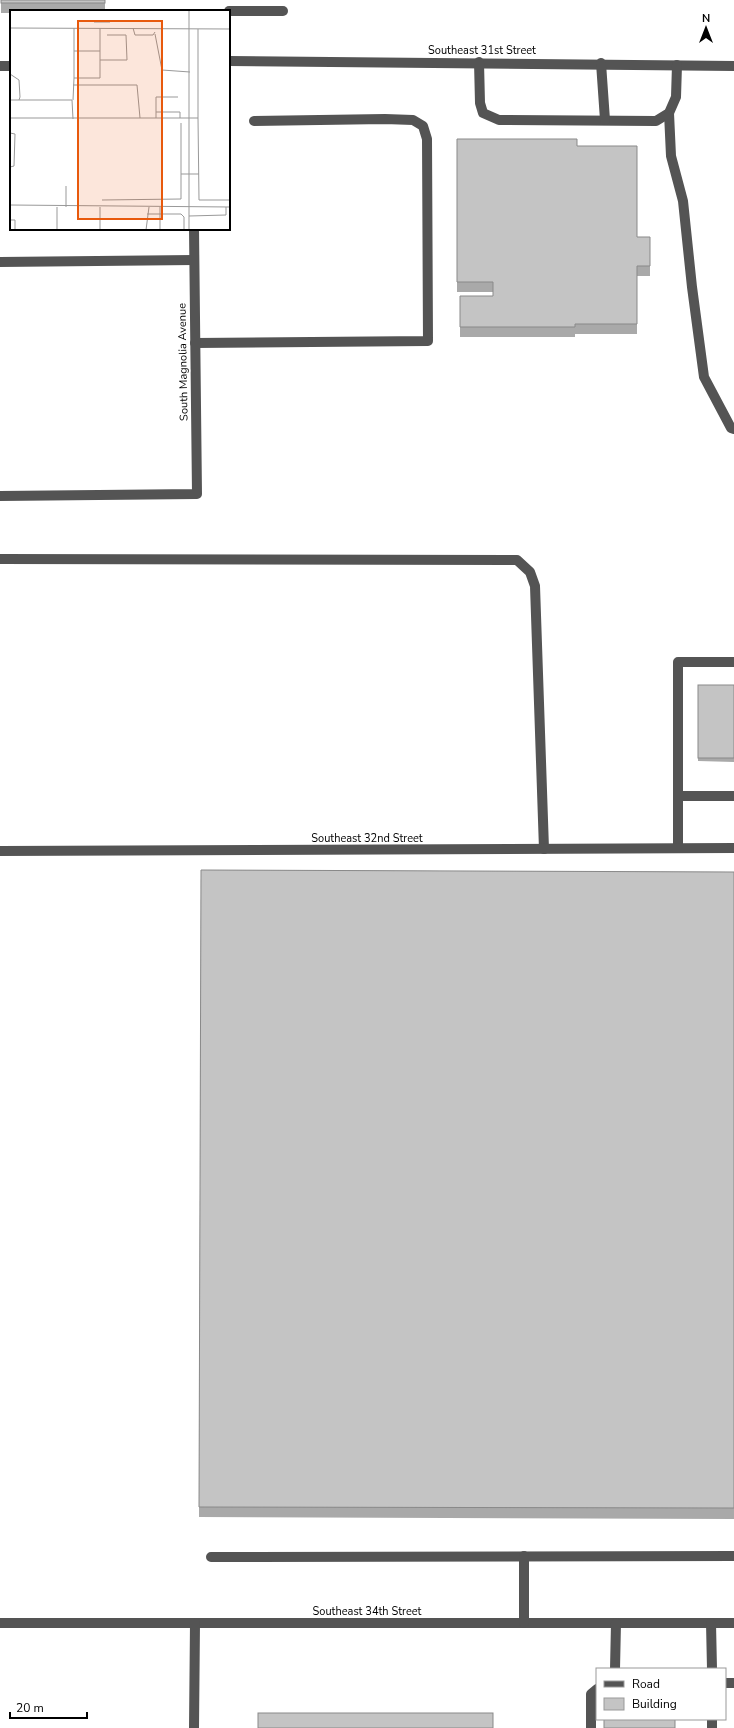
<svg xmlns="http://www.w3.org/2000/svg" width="734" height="1728" viewBox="0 0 734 1728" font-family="'Nunito Sans',sans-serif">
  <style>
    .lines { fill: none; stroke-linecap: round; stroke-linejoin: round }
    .minor { stroke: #545454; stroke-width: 10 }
    .wall { fill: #a9a9a9 }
    .building { fill: #c4c4c4; stroke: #898989 }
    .labels { text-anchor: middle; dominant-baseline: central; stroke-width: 3; stroke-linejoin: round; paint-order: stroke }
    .street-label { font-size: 11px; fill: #000; stroke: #fff }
    .inset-road { fill: none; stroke: #999; stroke-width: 1 }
    .view { fill: #e8590c; fill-opacity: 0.15; stroke: #e8590c; stroke-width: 2 }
    .inset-edge { fill: none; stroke: #000; stroke-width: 2 }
  </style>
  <rect width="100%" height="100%" fill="#fff"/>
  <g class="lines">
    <!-- minor -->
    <g class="minor">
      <polyline points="229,11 283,11"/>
      <polyline points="229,61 734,66"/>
      <polyline points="479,62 480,103 483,113 499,120 656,121 669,113 676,97 677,65"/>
      <polyline points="601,63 605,120"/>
      <polyline points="0,66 11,66"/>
      <polyline points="669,113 671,156 683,201 692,287 704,377 731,428 734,429"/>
      <polyline points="0,262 194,260"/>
      <polyline points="195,343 428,341 427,139 423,126 413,120 385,119 254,121"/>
      <polyline points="0,496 197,494 194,229"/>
      <polyline points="0,559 517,560 530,572 535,586 544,849"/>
      <polyline points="678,796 734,796"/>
      <polyline points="678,848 678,662 734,662"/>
      <polyline points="0,851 734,848"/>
      <polyline points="211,1557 734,1556"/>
      <polyline points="0,1623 734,1623"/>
      <polyline points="524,1623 524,1556"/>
      <polyline points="711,1623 712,1669"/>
      <polyline points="615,1669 616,1623"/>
      <polyline points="725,1683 734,1683"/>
      <polyline points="712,1719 712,1728"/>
      <polyline points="194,1728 195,1623"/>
      <polyline points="591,1728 591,1694 597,1689"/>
    </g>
  </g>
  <!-- wall -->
  <g class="wall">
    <polygon points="1,0 105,0 105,11 11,11 11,13 1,13"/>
    <polygon points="457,139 577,146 637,237 650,237 650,276 637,276 637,334 575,334 575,337 460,337 460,296 493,296 493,292 457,292"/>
    <polygon points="698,685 734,685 734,762 698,761"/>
    <polygon points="201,870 734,872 734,1519 199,1517"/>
  </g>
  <!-- building -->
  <g class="building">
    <rect x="1" y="0" width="104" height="3"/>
    <polygon points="457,139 577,139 577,146 637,146 637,237 650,237 650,266 637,266 637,324 575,324 575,327 460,327 460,296 493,296 493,282 457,282"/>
    <rect x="698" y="685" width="36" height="73"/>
    <polygon points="201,870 734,872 734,1508 199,1507"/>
    <rect x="258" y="1713" width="235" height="15"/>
    <rect x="604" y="1719" width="71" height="9"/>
  </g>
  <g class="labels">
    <!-- street labels -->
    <g class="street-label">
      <text x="482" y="50">Southeast 31st Street</text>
      <text transform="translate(183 362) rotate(-91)">South Magnolia Avenue</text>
      <text x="367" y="838">Southeast 32nd Street</text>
      <text x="367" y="1611">Southeast 34th Street</text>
    </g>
  </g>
  <!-- overview -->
  <g transform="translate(10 10)">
    <rect width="220" height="220" fill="#fff"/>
    <path class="inset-road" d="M84,12H100M0,18L220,19M123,18L125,25H143L145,22M145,24L152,60L180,62M64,41H90M90,50H117L116,25H97M0,55V115M0,64L9,70L10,87L9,90H0M64,68V18M63,75H127L130,108M9,90H62L63,109M63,90L64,68H90V18M146,102H170V108M0,108H188V19M146,108V87H168M188,108L189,190H220M0,123L5,124L4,156L0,157M171,164H189M56,176V197M92,190L171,189V113M0,195L220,197M150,197V220M137,204H171L174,207V220M179,206L216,205V197M0,210H5V220M47,220V197M90,220V197M136,220L139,197M179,220V0"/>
    <path class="view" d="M68,11H152V209H68Z"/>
    <rect width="220" height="220" class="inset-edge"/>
  </g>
  <!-- legend -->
  <rect x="596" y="1668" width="130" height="52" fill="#ffffff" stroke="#999999"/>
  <rect x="604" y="1681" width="20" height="6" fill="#545454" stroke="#999999"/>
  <text x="632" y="1688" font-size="12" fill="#000000">Road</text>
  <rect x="604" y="1698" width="20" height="12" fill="#c4c4c4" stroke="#999999"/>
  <text x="632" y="1708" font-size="12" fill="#000000">Building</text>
  <!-- north arrow -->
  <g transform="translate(706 28)" stroke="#ffffff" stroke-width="3" paint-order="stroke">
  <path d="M0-3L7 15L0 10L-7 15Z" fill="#000000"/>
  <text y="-6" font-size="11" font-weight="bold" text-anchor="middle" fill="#000000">N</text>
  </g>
  <!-- scale -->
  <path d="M10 1712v6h77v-6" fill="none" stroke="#000000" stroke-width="2"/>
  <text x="16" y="1712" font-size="12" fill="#000000" stroke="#ffffff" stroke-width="3" paint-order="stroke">20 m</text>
</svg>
